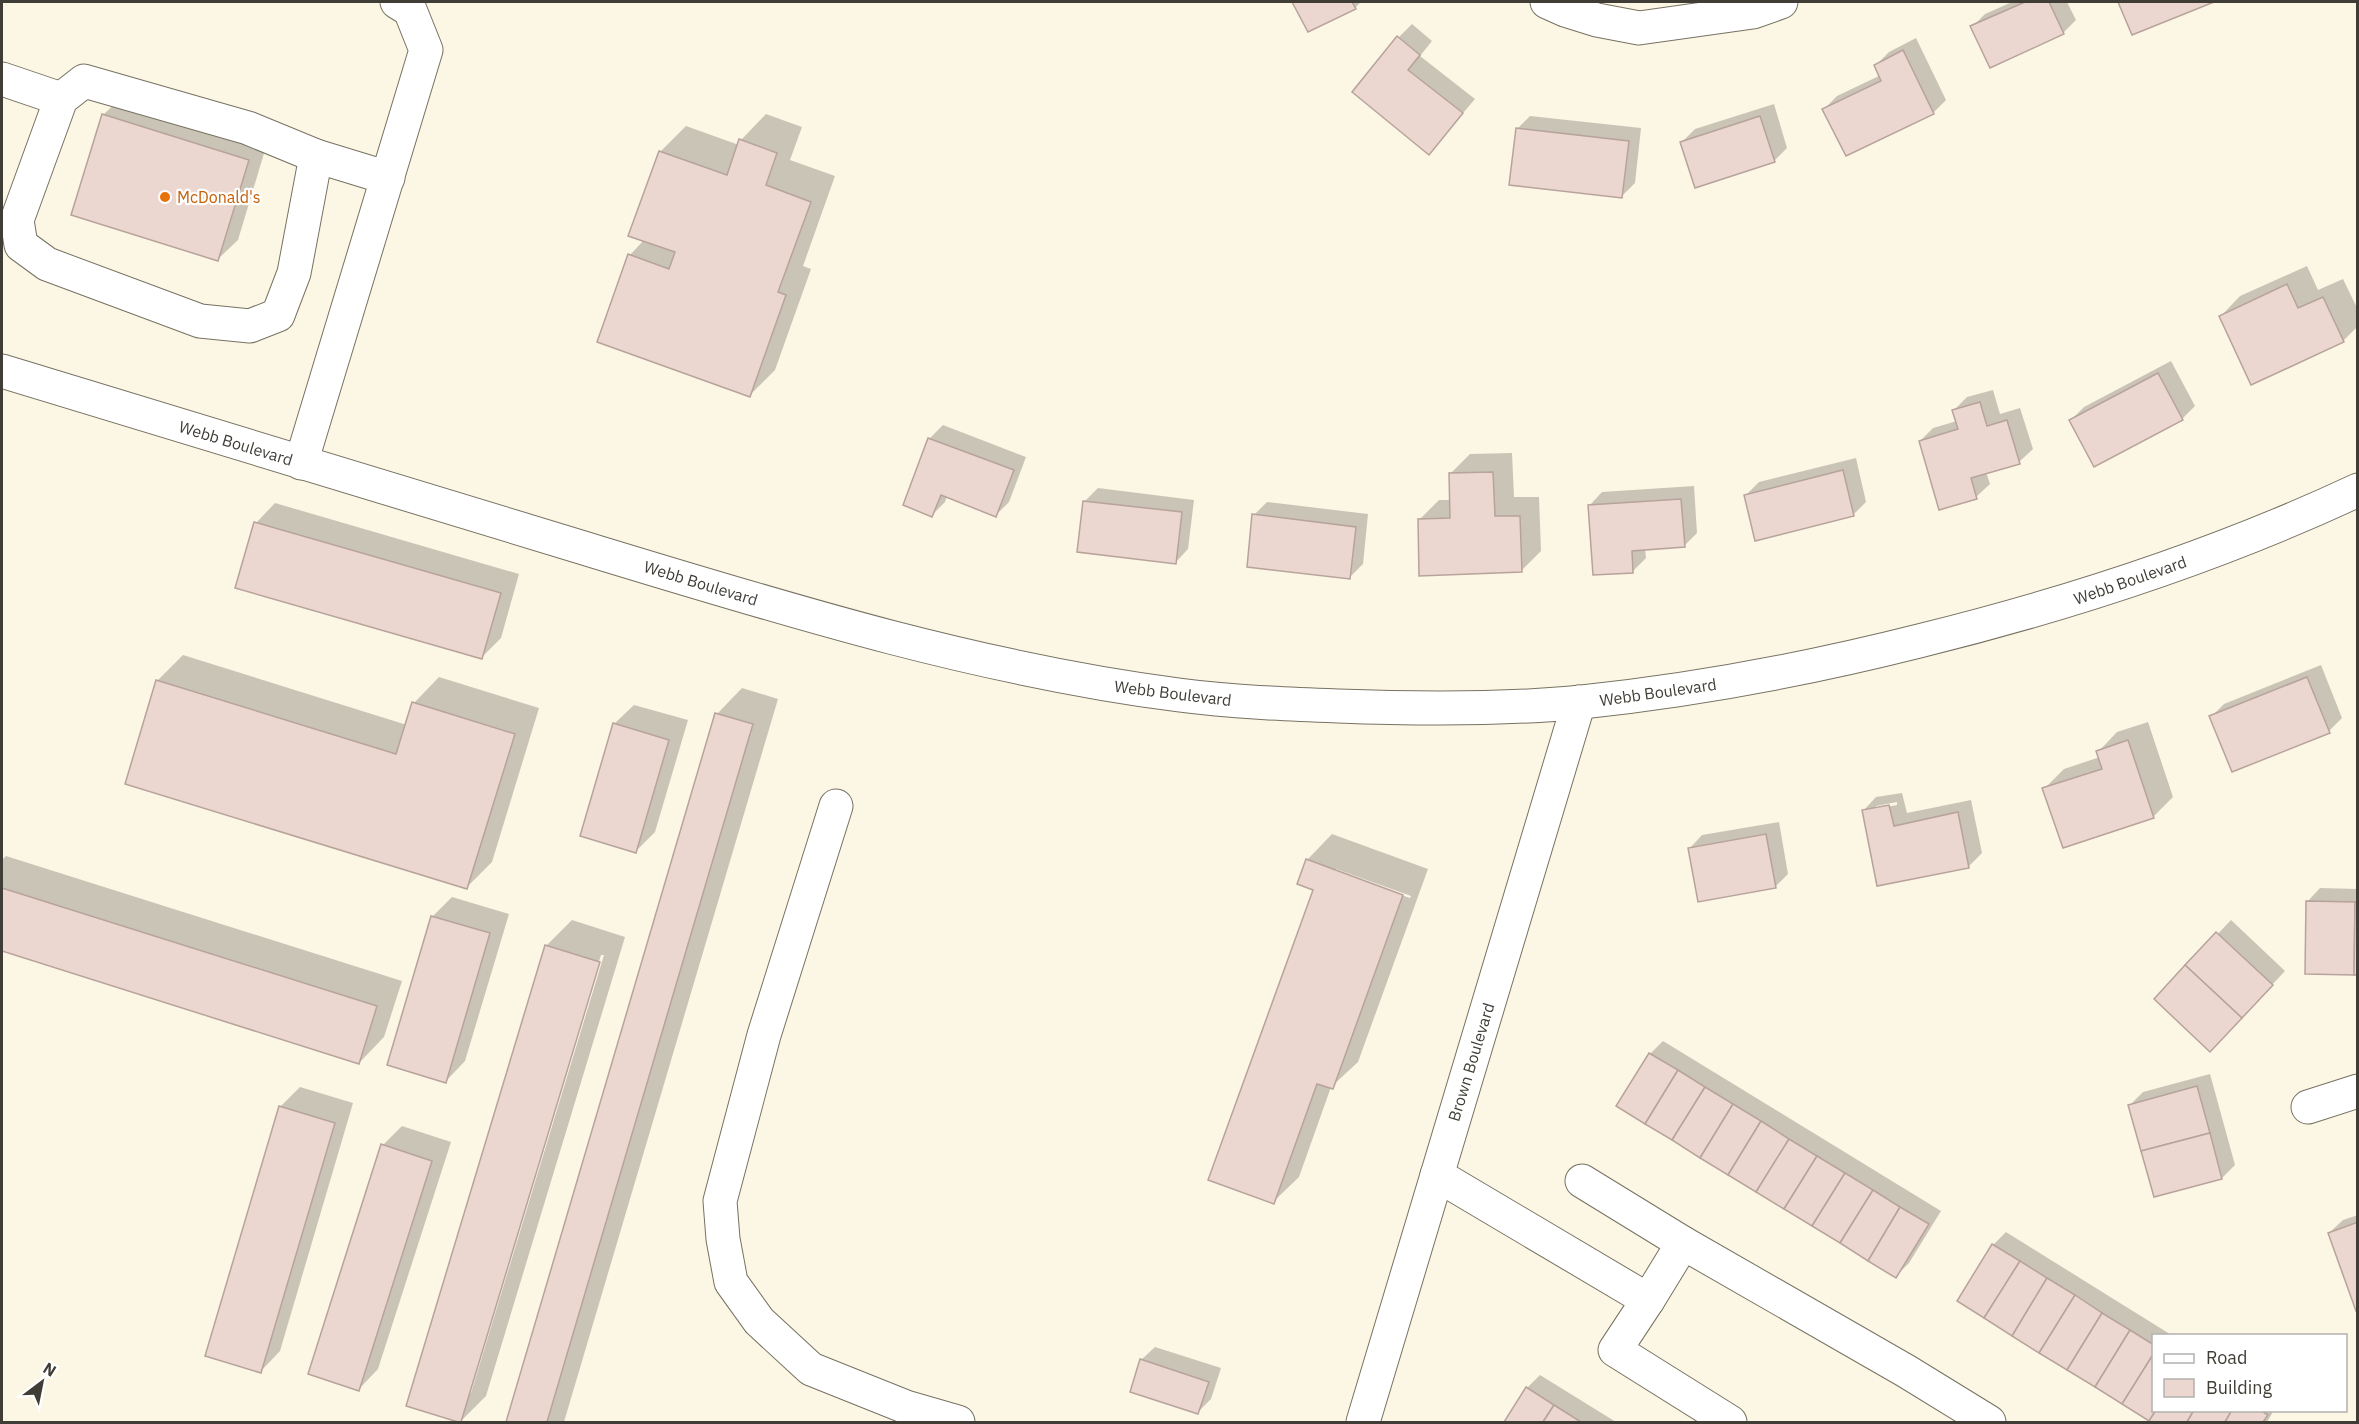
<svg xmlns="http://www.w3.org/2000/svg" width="2359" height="1424" viewBox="0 0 2359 1424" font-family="'IBM Plex Sans',sans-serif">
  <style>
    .shadow { fill: #0003; fill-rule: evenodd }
    .building { fill: #ecd7d0; stroke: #b7a39b; stroke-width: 1.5 }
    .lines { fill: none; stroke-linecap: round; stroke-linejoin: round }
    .minor-casing { stroke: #777262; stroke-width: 35 }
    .minor { stroke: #fff; stroke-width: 33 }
    .food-dot { fill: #e8710a; stroke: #fff; stroke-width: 2 }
    .labels { text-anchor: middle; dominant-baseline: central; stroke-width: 4.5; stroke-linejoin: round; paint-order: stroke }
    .food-label { font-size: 16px; fill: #c56008; stroke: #fff; text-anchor: start }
    .street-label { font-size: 16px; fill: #3f3d36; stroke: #fff }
  </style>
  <rect width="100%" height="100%" fill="#fcf6e4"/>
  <!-- shadow -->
  <g class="shadow">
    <polygon points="1294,2 1361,2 1355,8 1308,30"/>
    <polygon points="2012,2 2067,2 2076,20 2063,33 1972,27 1985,14"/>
    <polygon points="2120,2 2210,2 2133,33"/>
    <polygon points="1412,24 1432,41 1420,56 1475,99 1429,153 1399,37"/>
    <polygon points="1916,38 1946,100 1933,113 1824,109 1837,96 1881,75 1876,65 1889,52"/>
    <polygon points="123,96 268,140 238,240 218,259 103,115"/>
    <polygon points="1774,104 1787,148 1774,161 1682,142 1695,129"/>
    <polygon points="766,114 802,127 790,160 835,176 803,266 811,269 775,370 750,395 630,255 644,240 660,152 686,126 739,145 741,140"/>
    <polygon points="1530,116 1641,128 1635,183 1622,196 1517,129"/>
    <polygon points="2307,266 2318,290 2343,279 2358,310 2358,326 2343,341 2221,316 2240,296"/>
    <polygon points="2171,361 2195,406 2182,419 2071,420 2084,407"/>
    <polygon points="1993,390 2000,414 2020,408 2033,449 2019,462 1986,472 1990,484 1976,497 1920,441 1933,428 1957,421 1954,410 1967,397"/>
    <polygon points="943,425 1026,457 1009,502 996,515 947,496 945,502 932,515 905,504 930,438"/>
    <polygon points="1512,453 1514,497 1539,497 1541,551 1521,571 1419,520 1439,500 1451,500 1450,474 1470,454"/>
    <polygon points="1856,458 1866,502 1853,515 1746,495 1759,482"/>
    <polygon points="1694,486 1697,533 1684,546 1645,549 1646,558 1633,571 1589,506 1602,492"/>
    <polygon points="1098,488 1194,500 1188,549 1175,563 1085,501"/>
    <polygon points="1267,502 1368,514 1363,564 1350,577 1254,515"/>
    <polygon points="275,503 519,574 501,638 481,658 256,523"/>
    <polygon points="183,655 407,725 414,703 439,677 539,708 492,862 466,888 157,681"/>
    <polygon points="2321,665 2342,718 2329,731 2211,717 2224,704"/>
    <polygon points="742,688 778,699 564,1422 507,1422 717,714"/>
    <polygon points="634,705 688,720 655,832 636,851 614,724"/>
    <polygon points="2148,722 2173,797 2154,816 2064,847 2044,789 2064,769 2100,757 2098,752 2117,732"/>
    <path d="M1902,793L1907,813L1971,800L1982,853L1969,866L1863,811L1876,797ZM1897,802V805L1876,809V806Z"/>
    <polygon points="1779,822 1788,874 1775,887 1689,849 1702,835"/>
    <path d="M1332,834L1428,869L1358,1062L1331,1087L1299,1177L1273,1202L1315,889L1307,860ZM1336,869L1411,896L1410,898L1336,872Z"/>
    <polygon points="6,856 402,981 384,1037 359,1063 2,949 2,860"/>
    <polygon points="2320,888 2358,889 2358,974 2307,902"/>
    <polygon points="452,897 509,914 465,1061 446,1081 432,917"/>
    <path d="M572,920L625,937L486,1396L460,1422L546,946ZM601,955H604L471,1393H468Z"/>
    <polygon points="2231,920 2285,971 2223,1037 2156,999"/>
    <polygon points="1663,1041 1941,1211 1909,1263 1896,1276 1618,1106 1650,1054"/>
    <polygon points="2210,1074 2235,1165 2222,1178 2130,1105 2143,1092"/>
    <polygon points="300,1087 353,1103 280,1351 261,1371 280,1107"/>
    <polygon points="402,1126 451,1142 378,1369 359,1389 383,1145"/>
    <polygon points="2358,1215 2358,1309 2329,1233 2343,1220"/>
    <polygon points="2006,1232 2173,1336 2154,1336 2154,1410 2274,1410 2267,1422 2155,1422 1959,1301 1993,1245"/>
    <polygon points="1155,1347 1221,1368 1211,1399 1198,1412 1141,1360"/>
    <polygon points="1540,1375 1616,1422 1506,1422 1527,1388"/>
  </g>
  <!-- building -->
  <g class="building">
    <polygon points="1292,2 1352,2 1356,9 1308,32"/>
    <polygon points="2025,2 2049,2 2064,34 1990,68 1970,26"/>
    <polygon points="2118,2 2214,2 2132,35"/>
    <polygon points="1397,36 1420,55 1408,70 1463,113 1429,155 1352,92"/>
    <polygon points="1903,50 1934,114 1846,156 1822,109 1881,81 1874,65"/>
    <polygon points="102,114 249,160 218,261 71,215"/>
    <polygon points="1760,116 1775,162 1695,188 1680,142"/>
    <polygon points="1516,128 1629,141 1622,198 1509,185"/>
    <polygon points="739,139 777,153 766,185 811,202 778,292 786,295 750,397 597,342 628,254 669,269 675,252 628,236 659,151 727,175"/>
    <polygon points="2287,284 2298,308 2323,297 2344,342 2251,385 2219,316"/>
    <polygon points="2158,373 2183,420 2094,467 2069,420"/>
    <polygon points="1980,402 1987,426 2007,420 2020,464 1971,478 1977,499 1939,510 1919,441 1958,429 1952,410"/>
    <polygon points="928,438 1014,470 996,517 941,495 932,517 903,505"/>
    <polygon points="1843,470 1854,516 1755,541 1744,495"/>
    <polygon points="1493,472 1495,516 1520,516 1522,572 1419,576 1418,519 1450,518 1449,473"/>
    <polygon points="1681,499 1685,547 1632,551 1633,573 1593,575 1588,505"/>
    <polygon points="1083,501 1182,512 1176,564 1077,552"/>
    <polygon points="1252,514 1356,527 1350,579 1247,567"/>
    <polygon points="254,522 501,593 482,659 235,588"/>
    <polygon points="2307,677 2330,733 2232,772 2209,716"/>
    <polygon points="156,680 396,754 412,702 515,734 467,889 125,784"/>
    <polygon points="715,713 753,724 547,1422 506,1422"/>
    <polygon points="613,723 669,740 636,853 580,836"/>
    <polygon points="2128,740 2154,818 2063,848 2042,788 2102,769 2096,751"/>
    <polygon points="1889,805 1894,826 1958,812 1969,868 1877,886 1862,810"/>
    <polygon points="1766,834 1776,888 1698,902 1688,848"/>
    <polygon points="1306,859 1403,895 1333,1089 1317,1084 1274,1204 1208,1180 1313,890 1297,884"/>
    <polygon points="2,888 377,1006 359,1064 2,951"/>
    <polygon points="2306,901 2355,902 2354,975 2305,974"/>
    <polygon points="2355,902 2358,902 2358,975 2354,975"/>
    <polygon points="431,916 490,933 446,1083 387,1065"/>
    <polygon points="2216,932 2273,985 2242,1018 2185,965"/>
    <polygon points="545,945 600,962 461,1422 458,1422 406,1406"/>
    <polygon points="2185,965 2242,1018 2210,1052 2154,999"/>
    <polygon points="1649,1053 1678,1070 1645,1124 1616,1106"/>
    <polygon points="1678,1070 1705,1087 1672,1140 1645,1124"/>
    <polygon points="2197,1086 2210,1133 2141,1151 2128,1105"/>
    <polygon points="1705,1087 1733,1104 1700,1158 1672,1140"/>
    <polygon points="1733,1104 1761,1121 1728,1175 1700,1158"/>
    <polygon points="279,1106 335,1123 261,1373 205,1356"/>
    <polygon points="1761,1121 1789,1139 1756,1192 1728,1175"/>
    <polygon points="2210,1133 2222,1179 2154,1197 2141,1151"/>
    <polygon points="1789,1139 1817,1156 1784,1209 1756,1192"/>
    <polygon points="381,1144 432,1161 359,1391 308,1374"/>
    <polygon points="1817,1156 1845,1173 1812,1226 1784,1209"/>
    <polygon points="1845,1173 1873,1190 1840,1243 1812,1226"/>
    <polygon points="1873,1190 1900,1207 1868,1261 1840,1243"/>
    <polygon points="1900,1207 1929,1224 1896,1278 1868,1261"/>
    <polygon points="2358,1222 2358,1310 2356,1311 2328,1233"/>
    <polygon points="1992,1244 2020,1261 1984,1318 1957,1301"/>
    <polygon points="2020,1261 2047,1278 2012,1336 1984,1318"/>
    <polygon points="2047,1278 2075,1295 2039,1353 2012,1336"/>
    <polygon points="2075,1295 2102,1313 2067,1370 2039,1353"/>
    <polygon points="2102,1313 2130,1330 2095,1387 2067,1370"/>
    <polygon points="2130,1330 2154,1345 2154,1353 2122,1404 2095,1387"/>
    <polygon points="2154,1353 2154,1410 2156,1410 2149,1421 2122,1404"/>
    <polygon points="1140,1359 1209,1382 1198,1414 1130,1392"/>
    <polygon points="1526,1387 1554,1405 1543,1422 1504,1422"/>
    <polygon points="1554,1405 1581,1422 1543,1422"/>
    <polygon points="2156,1410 2194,1410 2187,1422 2152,1422 2149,1421"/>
    <polygon points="2194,1410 2232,1410 2225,1422 2187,1422"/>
    <polygon points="2232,1410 2260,1410 2268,1415 2263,1422 2225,1422"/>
  </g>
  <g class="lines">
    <defs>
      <g id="minor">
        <polyline points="1547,2 1565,10 1597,20 1639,28 1753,12 1781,2"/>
        <polyline points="2,79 61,99"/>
        <polygon points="84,81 248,128 316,156 294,273 278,315 250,326 200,321 47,264 21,245 17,220 61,99"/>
        <polyline points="316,156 388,178"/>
        <path d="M2,371C196,431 391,490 587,549C781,608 977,669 1179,695C1232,702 1285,704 1338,706C1419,709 1501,710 1582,702C1696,690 1808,669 1919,641C2069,604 2217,556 2358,490"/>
        <polyline points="301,463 426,50 410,10 397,2"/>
        <polyline points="836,806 764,1035 720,1201 723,1239 731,1282 759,1321 811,1369 906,1407 958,1422"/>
        <polyline points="2308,1107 2358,1091"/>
        <polyline points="1437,1175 1648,1300 1683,1243 1582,1181"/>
        <polyline points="1683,1243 1906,1371 1989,1422"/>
        <polyline points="1648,1300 1615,1350 1730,1422"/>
        <polyline points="1363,1422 1579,702"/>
      </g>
    </defs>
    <!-- minor casing -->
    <use href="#minor" class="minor-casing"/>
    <!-- minor -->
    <use href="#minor" class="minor"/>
  </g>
  <!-- markers -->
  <circle class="food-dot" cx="165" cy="197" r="6"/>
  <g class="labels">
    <!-- food labels -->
    <g class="food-label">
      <text x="177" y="197">McDonald's</text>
    </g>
    <!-- street labels -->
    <g class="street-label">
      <text transform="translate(236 443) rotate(17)">Webb Boulevard</text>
      <text transform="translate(2130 580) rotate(-19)">Webb Boulevard</text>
      <text transform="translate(701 583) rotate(17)">Webb Boulevard</text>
      <text transform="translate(1658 692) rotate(-8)">Webb Boulevard</text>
      <text transform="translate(1173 693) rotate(7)">Webb Boulevard</text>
      <text transform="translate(1471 1062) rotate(-73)">Brown Boulevard</text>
    </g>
  </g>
  <!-- border -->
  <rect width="2359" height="1424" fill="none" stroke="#3f3d36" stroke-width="6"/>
  <!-- legend -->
  <rect x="2152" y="1334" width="195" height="78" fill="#ffffff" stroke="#b2b1af" stroke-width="1.5"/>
  <rect x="2164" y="1354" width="30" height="9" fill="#ffffff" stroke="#b2b1af" stroke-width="1.5"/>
  <text x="2206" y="1364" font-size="18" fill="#3f3d36">Road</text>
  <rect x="2164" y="1379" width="30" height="18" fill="#ecd7d0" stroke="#b2b1af" stroke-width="1.5"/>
  <text x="2206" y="1394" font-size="18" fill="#3f3d36">Building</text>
  <!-- north arrow -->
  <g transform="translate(42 1382) rotate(32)" stroke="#ffffff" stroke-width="4.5" paint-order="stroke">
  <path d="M0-4.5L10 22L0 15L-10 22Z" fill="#3f3d36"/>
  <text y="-9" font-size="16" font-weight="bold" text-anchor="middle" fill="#3f3d36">N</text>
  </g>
</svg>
